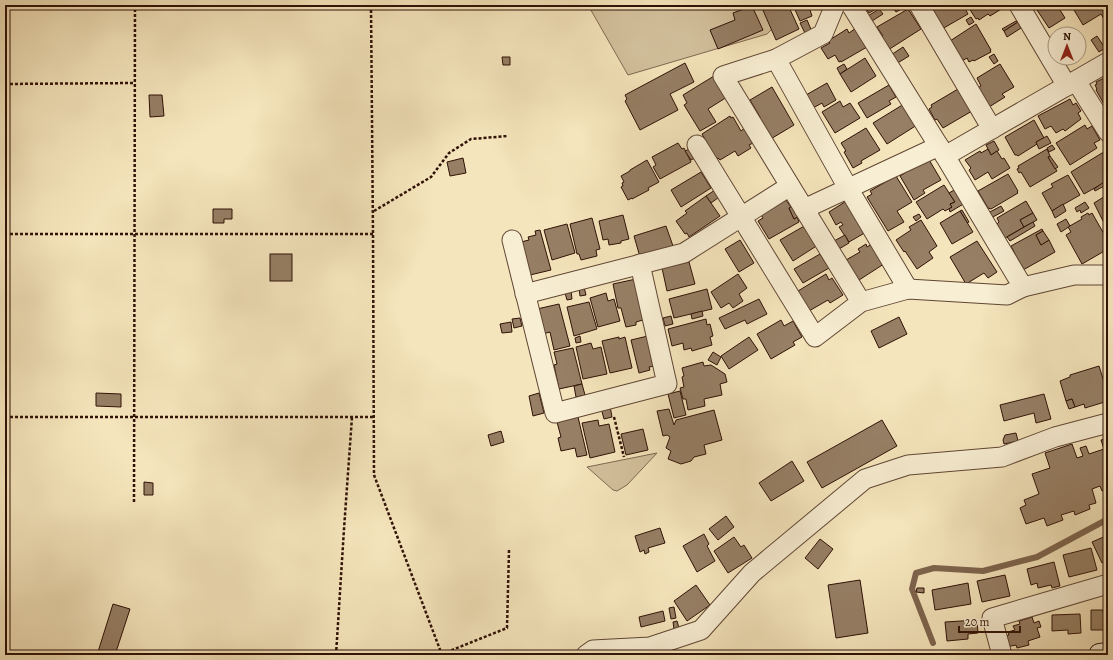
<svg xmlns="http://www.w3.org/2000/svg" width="1113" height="660" viewBox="0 0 1113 660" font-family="Alegreya,serif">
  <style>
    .green { fill: #d3c19d; stroke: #816952 }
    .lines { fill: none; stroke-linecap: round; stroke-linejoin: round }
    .stream { stroke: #7e654e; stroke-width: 6 }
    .building { fill: #967f65; stroke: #2f1106 }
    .street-casing { stroke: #604634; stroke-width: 21 }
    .secondary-casing { stroke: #2f1106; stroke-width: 24 }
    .path { stroke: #2f1106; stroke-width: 2.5; stroke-dasharray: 3 2; stroke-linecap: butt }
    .street { stroke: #f8eed3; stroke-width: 19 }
    .secondary { stroke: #f8eed3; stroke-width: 22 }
  </style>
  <rect width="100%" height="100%" fill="#f5e5bc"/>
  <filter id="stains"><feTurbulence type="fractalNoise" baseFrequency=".005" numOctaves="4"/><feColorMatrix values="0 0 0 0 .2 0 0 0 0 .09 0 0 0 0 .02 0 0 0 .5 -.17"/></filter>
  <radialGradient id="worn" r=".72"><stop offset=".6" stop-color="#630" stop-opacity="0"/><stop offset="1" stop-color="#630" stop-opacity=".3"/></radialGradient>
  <!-- green -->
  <g class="green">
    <polygon points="588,5 796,5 767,34 628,75"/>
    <polygon points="657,453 627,485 617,491 613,490 587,467"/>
  </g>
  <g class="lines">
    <!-- stream -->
    <polyline class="stream" points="933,643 912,589 916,573 934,568 983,571 1037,557 1108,519"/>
  </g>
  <!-- building -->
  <g class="building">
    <polygon points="768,5 788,5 799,29 776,40 762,8"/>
    <polygon points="793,5 813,5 809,7 812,16 800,21"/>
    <polygon points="864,5 883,5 869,13"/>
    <polygon points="900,5 907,6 896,12 894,9"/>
    <polygon points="936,5 963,5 968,14 942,29 930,9"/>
    <polygon points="967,5 1002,5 1003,8 990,16 988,14 979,20 978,18 976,19"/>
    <polygon points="1038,5 1057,5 1065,18 1049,28 1035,7"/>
    <polygon points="1071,5 1108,5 1108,26 1101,14 1083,25"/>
    <polygon points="752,6 763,30 718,49 710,30 735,20 733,13"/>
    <polygon points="879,9 883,14 872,21 868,16"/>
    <polygon points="908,9 921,29 888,50 880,38 883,36 877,27"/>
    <polygon points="971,17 974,22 969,25 966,20"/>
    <polygon points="807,20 813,34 807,37 800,23"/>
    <polygon points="1016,21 1018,22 1004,31 1002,29"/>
    <polygon points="1018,22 1021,28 1007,37 1004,31"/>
    <polygon points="976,24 991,50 990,50 991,52 974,61 973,60 969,62 967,58 962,61 950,41"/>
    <polygon points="856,28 867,47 841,62 841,61 839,62 835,55 828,59 821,48 830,43 828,41 847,29 849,33"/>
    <polygon points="1097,36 1105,48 1099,52 1091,40"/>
    <polygon points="903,47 909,56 896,64 891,55"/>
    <polygon points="994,54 998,61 994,64 989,57"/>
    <polygon points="502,57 510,57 510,65 503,65"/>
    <polygon points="865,58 876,76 851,92 840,74"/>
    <polygon points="685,63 694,82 670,94 678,110 640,130 625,101 627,99 625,95"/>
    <polygon points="844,64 847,69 840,74 837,68"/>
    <polygon points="1000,64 1014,87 1002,94 1005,97 989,107 978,88 981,86 977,78"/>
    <polygon points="714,76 727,97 708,109 716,122 700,131 684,105 687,103 683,95"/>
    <polygon points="1108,76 1108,111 1096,90 1097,89 1095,85 1097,84 1096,82"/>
    <polygon points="827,83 836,100 824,107 822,103 813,108 806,95"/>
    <polygon points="889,85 896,97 889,101 891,104 867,118 858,103"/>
    <polygon points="772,87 794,125 769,140 757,119 760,117 750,100"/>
    <polygon points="958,89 972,111 943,128 937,119 935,120 929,109 932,107 931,105"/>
    <polygon points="149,95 162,95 164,116 150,117"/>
    <polygon points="1070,99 1073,105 1076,103 1081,111 1078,113 1081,119 1065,131 1063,129 1056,133 1051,126 1045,129 1038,116"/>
    <polygon points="840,101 843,107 850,103 860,118 835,133 822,112"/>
    <polygon points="904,104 917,125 887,144 873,123"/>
    <polygon points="730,116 731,118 733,117 741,131 746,127 755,142 749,145 751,148 738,156 735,151 720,160 718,158 716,159 702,134"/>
    <polygon points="1034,120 1044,138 1036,142 1037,144 1018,156 1017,155 1015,155 1005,137"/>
    <polygon points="1085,125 1087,129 1092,126 1100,140 1094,143 1097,148 1070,165 1056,143"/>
    <polygon points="866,128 880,150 861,161 862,163 853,168 844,152 846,151 841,143"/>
    <polygon points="1047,136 1051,143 1039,149 1036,142"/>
    <polygon points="994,141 999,150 991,155 986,145"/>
    <polygon points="678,143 682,149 684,148 691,162 660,179 653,167 656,165 652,157"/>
    <polygon points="1052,145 1055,149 1049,152 1047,148"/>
    <polygon points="692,148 697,157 691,160 685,151"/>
    <polygon points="988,149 991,155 997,151 1002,159 1004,158 1010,168 992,179 988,172 975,180 969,170 971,168 965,160 980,151 981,153"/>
    <polygon points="1047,149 1050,156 1048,157 1057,171 1030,187 1021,172 1019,173 1017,169 1019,168 1018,166"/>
    <polygon points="1107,150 1108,173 1104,176 1107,181 1084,194 1071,172"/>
    <polygon points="1050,156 1058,167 1055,169 1048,157"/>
    <polygon points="463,158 466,173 450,176 447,162"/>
    <polygon points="928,158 941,180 923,190 925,193 914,200 900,176"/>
    <polygon points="647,160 659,182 648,188 649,190 632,199 632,198 628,200 621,187 623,186 622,183 624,182 621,176 630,171 630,170"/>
    <polygon points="701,172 711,188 681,207 671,190"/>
    <polygon points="1008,174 1018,191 1017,192 1018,193 991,209 988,208 978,191"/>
    <polygon points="1068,175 1080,195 1052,211 1042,193 1053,187 1051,184"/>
    <polygon points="896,176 912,202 897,211 904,222 888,231 867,197 872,194 870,191"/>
    <polygon points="1104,182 1106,185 1095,191 1094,189"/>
    <polygon points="944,185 955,202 950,204 952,207 945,211 943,209 927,219 916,202"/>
    <polygon points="718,188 722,195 711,203 706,196"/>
    <polygon points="956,189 965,203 950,212 949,209 952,207 950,204 955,202 949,193"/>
    <polygon points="1107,195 1108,221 1104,223 1094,203"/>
    <polygon points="706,196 720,216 689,237 687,233 685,234 676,221 687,213 685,211"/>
    <polygon points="786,200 791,207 789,208 794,219 797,217 799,222 769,239 758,221 763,218 761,215"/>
    <polygon points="848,200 868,231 849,242 839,227 843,225 841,222 836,225 829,212"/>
    <polygon points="1026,201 1033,213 1020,220 1024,227 1005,238 997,224 999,222 997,218"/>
    <polygon points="1085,202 1089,208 1081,213 1080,210 1077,212 1075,208"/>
    <polygon points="1063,204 1066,211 1055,218 1052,211"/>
    <polygon points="794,205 801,215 794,219 789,208"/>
    <polygon points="1001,206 1004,211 991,218 988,213"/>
    <polygon points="213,209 232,209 232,219 224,219 224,223 213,223"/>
    <polygon points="962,210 969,222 967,223 960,211"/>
    <polygon points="960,211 973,232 952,244 940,223"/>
    <polygon points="1033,213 1037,220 1024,227 1020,220"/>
    <polygon points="1088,213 1089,215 1092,213 1108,241 1108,249 1082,264 1066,235 1071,232 1068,227 1082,219 1081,217"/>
    <polygon points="919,214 921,217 916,221 913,217"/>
    <polygon points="623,215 629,239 621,241 621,243 609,245 608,239 603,240 599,221"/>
    <polygon points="592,218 600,249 596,250 597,256 581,260 579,254 577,254 570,224"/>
    <polygon points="1066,219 1070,226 1061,232 1057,224"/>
    <polygon points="921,220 937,246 929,252 933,258 917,269 905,251 904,252 896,240 911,230 909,227"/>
    <polygon points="1033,222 1035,226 1010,241 1007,237"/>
    <polygon points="567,224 575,253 552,260 544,230"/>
    <polygon points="806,225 818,245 793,261 780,240"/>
    <polygon points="666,226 673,246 640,257 634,236"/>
    <polygon points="1042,229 1043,231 1036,235 1041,245 1049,240 1055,252 1023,270 1011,246"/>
    <polygon points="540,230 551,270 530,275 521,242 529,240 528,237 536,235 535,231"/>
    <polygon points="1043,231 1049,240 1041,245 1036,235"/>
    <polygon points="845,235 849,243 839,249 834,241"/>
    <polygon points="740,240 754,263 739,272 725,249"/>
    <polygon points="977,241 997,272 988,278 984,273 966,284 950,257"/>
    <polygon points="875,242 887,262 859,280 846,260 860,252 858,249 866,244 867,247"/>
    <rect x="270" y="254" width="22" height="27"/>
    <polygon points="820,254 829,268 803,283 794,269"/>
    <polygon points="689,262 695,284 667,291 662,268"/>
    <polygon points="738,274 747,288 739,294 743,301 733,308 729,303 721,308 711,292"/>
    <polygon points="826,274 829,280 832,278 843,295 830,303 828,300 809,311 798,291"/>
    <polygon points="636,279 643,320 636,322 636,325 626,327 621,308 618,308 613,284"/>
    <polygon points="584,287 586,295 580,296 579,288"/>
    <polygon points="707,289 712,309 674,318 669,299"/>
    <polygon points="571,291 572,299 567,300 565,293"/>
    <polygon points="606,293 608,301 614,299 620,321 598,327 590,298"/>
    <polygon points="759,299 767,314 747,324 745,320 725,329 719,318"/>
    <polygon points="589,302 597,329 574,336 567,307"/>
    <polygon points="559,304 570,346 554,350 550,332 543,334 537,309"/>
    <polygon points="702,311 703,316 692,319 691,314"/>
    <polygon points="671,316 673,324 665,326 663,318"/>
    <polygon points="899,317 907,334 879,348 871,331"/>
    <polygon points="520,318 522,326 514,328 512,319"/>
    <polygon points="706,319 707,325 710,324 713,336 710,337 712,345 692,351 691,348 684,350 683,343 672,346 668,329"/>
    <polygon points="781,320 784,326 793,321 802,337 793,342 795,345 771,359 757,334"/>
    <polygon points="511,322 512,332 502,333 500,324"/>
    <polygon points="652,335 660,365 649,367 650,370 639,373 631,340"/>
    <polygon points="580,336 581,342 576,343 575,338"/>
    <polygon points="619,337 619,339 625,337 632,368 610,373 602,341"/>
    <polygon points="749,337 758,350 729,369 721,356"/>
    <polygon points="591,343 593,349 601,347 607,374 583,379 576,347"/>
    <polygon points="573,348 582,384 559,389 554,365 557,364 554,352"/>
    <polygon points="713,352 721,357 717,365 708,360"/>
    <polygon points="703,362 704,366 711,365 725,374 727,382 720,384 722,395 704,399 705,406 688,410 686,399 683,399 680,388 684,387 682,377 684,376 682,368"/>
    <polygon points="1099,366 1108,395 1108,401 1085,408 1084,404 1075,407 1072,399 1066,401 1060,381 1070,377 1070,375"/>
    <polygon points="582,384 585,395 576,397 574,386"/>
    <polygon points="680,391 686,415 674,418 668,394"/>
    <polygon points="96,393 121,394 121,407 96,406"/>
    <polygon points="539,393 544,413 533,416 529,396"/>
    <polygon points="1044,394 1051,419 1036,423 1034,413 1004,421 1000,405"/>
    <polygon points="1072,399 1075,407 1069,409 1066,401"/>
    <polygon points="610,406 612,417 604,419 601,408"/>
    <polygon points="669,409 674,425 676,420 714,410 722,440 704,445 706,454 694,457 691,461 681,464 668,459 671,451 666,448 670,437 667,435 663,436 657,411"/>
    <polygon points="578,417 587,455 577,457 575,448 561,451 558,438 561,437 557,422"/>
    <polygon points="598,420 599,426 609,424 615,452 590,458 582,423"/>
    <polygon points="882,420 897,446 822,488 807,462"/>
    <polygon points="643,429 648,450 626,455 621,434"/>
    <polygon points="501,431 504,442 491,446 488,435"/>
    <polygon points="1016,433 1018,441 1004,444 1003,440 1005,435"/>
    <polygon points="1108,438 1108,489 1102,491 1100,486 1092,489 1096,503 1089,505 1090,509 1075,515 1074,511 1061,515 1063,520 1047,526 1044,518 1026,524 1020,508 1026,505 1024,500 1039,494 1032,474 1050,468 1045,453 1072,444 1077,458 1083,456 1080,448 1086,446 1089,454 1104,449 1101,440"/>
    <polygon points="792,461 804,481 771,501 759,483"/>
    <polygon points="144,482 153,483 153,495 144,495"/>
    <polygon points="726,516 734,527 718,540 709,529"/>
    <polygon points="660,528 665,543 648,548 649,552 645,554 644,550 640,552 635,536"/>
    <polygon points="704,534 709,544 707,546 715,561 697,572 683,546"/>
    <polygon points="1108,535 1108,560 1102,563 1092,542"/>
    <polygon points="734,537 741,547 744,545 752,558 728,573 714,551"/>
    <polygon points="820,539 833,549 818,569 805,558"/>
    <polygon points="1091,548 1097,570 1069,577 1063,555"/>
    <polygon points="1054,562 1060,586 1052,588 1051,585 1038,588 1037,583 1031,585 1027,569"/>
    <polygon points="1005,575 1010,596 982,602 977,581"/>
    <polygon points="860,580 868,633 836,638 828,585"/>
    <polygon points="968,583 971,604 935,610 932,590"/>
    <polygon points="696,585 710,605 687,621 674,601"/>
    <polygon points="917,588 924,588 924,593 916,592"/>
    <polygon points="113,604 130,609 115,655 97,655"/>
    <polygon points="674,607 676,618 671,619 669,608"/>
    <polygon points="1091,610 1103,610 1103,613 1108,613 1108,630 1091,630"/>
    <polygon points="663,611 665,621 641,627 639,617"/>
    <polygon points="1080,614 1081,633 1068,634 1068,630 1052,631 1052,615"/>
    <polygon points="1032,617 1034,623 1039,621 1041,627 1037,628 1040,637 1028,641 1029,645 1017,648 1016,645 1006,647 1003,637 1009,635 1008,632 1015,630 1013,626 1020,624 1019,621"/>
    <polygon points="977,620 978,633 968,634 968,639 947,641 945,622"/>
    <polygon points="677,621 679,628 674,629 673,622"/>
  </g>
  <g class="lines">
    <defs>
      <g id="street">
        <polyline points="835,5 823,34 776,59 723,76 861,302"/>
        <polyline points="851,5 945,156 1023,287"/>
        <polyline points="919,5 992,129"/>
        <polyline points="1019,5 1067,86"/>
        <polyline points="776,59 848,188 908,289"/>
        <polyline points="1076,81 1108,132"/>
        <polyline points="697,145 815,337 861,302 908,289 1007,295 1023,287 1074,275 1108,275"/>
        <polyline points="945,156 1108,62"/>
        <polyline points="804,209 939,146"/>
        <polyline points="512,240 555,413 667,384 640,264"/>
        <polyline points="525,294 684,253 790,186"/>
        <polyline points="586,655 593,650 650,647 701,630 752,573 865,479 908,465 1002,457 1055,437 1108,423"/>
        <polyline points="1002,655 992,618 1108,584"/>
      </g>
      <polyline id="secondary" points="1100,655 1108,654"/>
    </defs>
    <!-- street casing -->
    <use href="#street" class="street-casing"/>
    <!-- secondary casing -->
    <use href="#secondary" class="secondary-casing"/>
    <!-- path -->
    <g class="path">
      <polyline points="371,5 373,234 374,475 442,655"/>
      <polyline points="5,84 135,83"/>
      <polyline points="374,211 431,177 449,153 471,139 508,136"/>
      <polyline points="5,234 373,234"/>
      <polyline points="5,417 374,417"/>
      <polyline points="614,417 624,457"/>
      <polyline points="134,502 135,5"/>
      <polyline points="442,654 507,628 509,550"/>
      <polyline points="336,655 344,529 352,417"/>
    </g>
    <!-- street -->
    <use href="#street" class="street"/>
    <!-- secondary -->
    <use href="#secondary" class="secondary"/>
  </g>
  <!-- margin -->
  <rect width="1113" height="660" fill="none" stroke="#f5e5bc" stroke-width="20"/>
  <rect x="6" y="6" width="1101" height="648" fill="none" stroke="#2f1106" stroke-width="2"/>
  <rect x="10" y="10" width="1093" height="640" fill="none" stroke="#2f1106"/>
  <!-- north arrow -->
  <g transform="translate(1067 46)"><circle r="19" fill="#f8eed3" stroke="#a89681"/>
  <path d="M0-3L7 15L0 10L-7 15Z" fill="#8f2418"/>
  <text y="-6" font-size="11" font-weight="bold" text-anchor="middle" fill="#2f1106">N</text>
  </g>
  <!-- scale -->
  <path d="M959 626v6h61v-6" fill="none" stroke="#2f1106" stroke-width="2"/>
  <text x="965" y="626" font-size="12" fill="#2f1106" stroke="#f8eed3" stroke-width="3" paint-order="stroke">20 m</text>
  <rect width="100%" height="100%" filter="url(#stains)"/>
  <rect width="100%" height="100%" fill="url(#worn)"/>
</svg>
